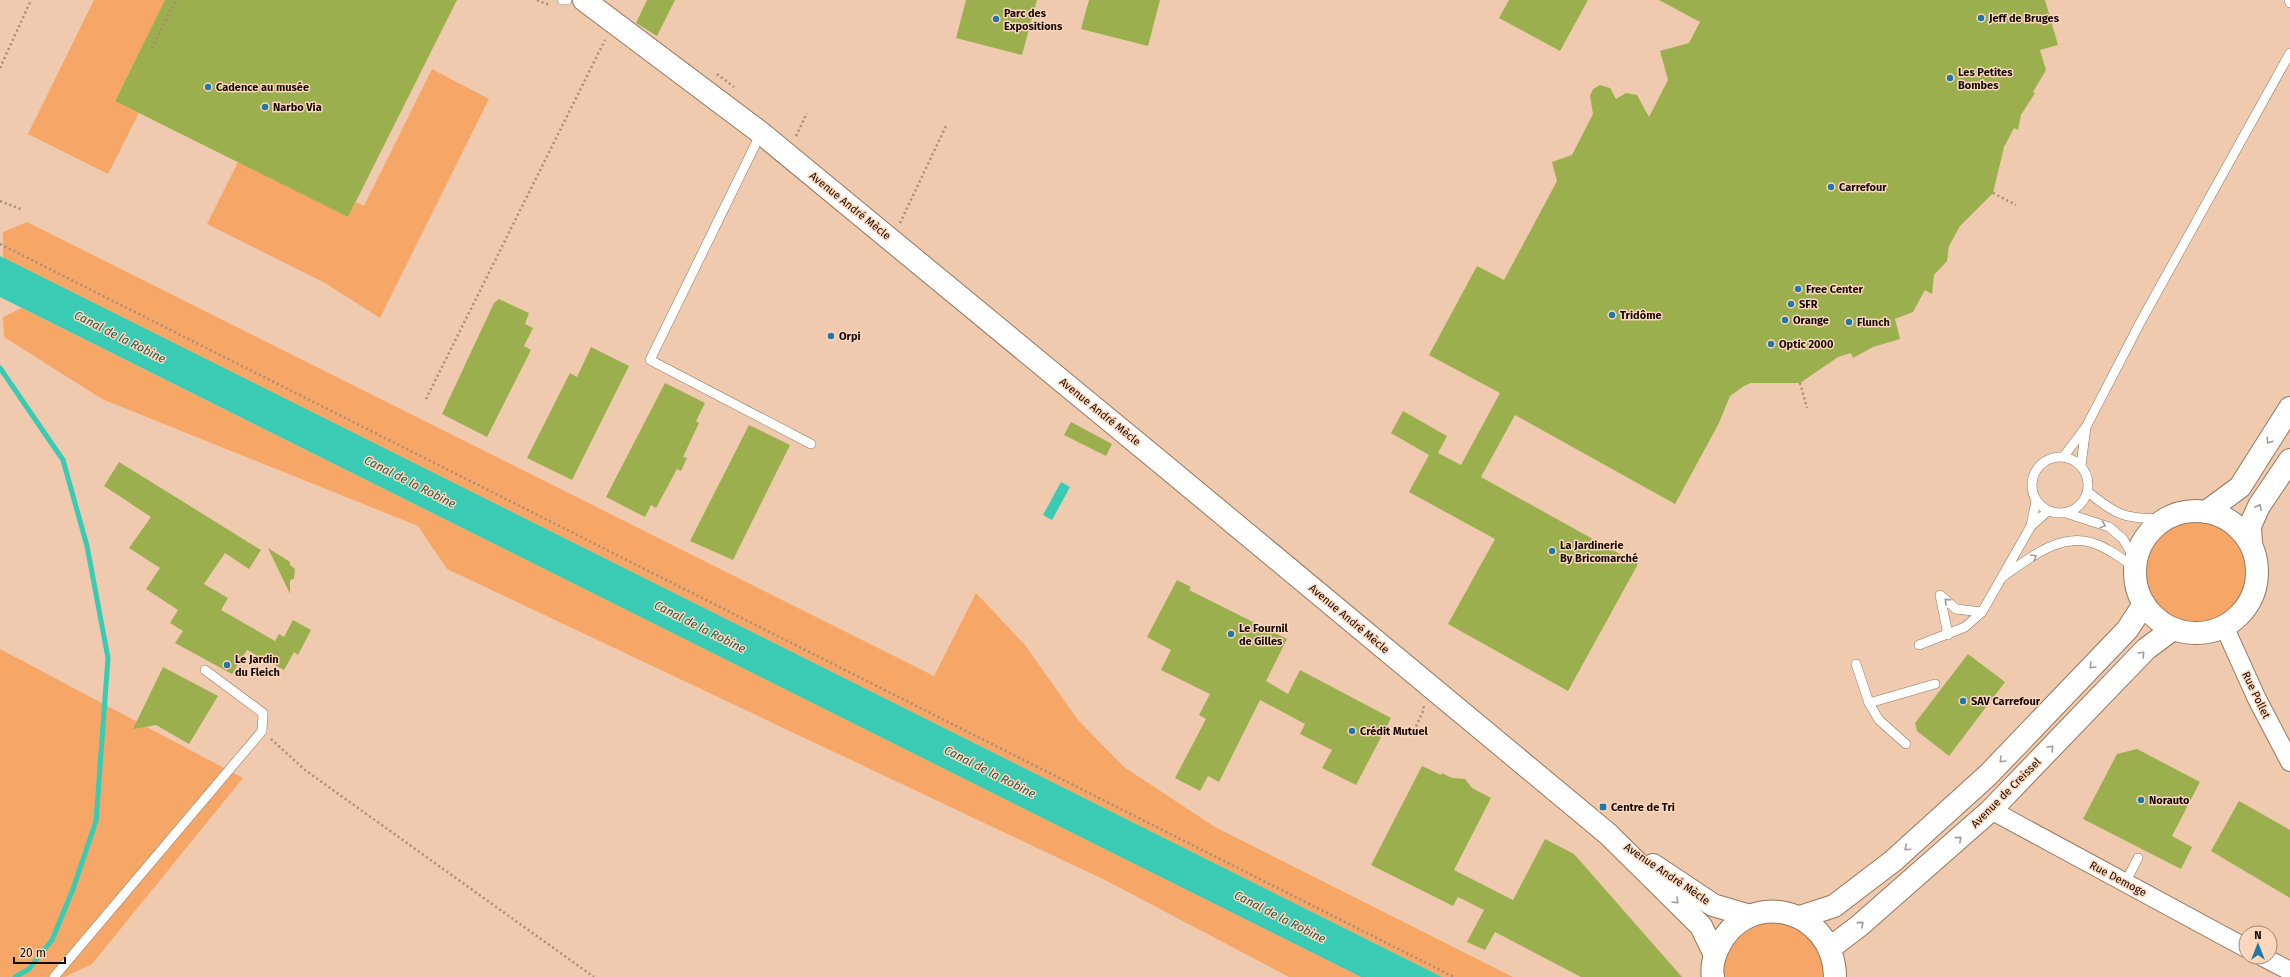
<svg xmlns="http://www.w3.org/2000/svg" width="2290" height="977" viewBox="0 0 2290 977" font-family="'Fira Sans',sans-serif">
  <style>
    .green { fill: #f6a767 }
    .water { fill: #39cbb3 }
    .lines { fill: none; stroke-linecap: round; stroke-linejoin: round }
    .stream { stroke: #39cbb3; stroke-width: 5 }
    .building { fill: #9caf4e }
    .service-casing { stroke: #97765c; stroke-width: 10 }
    .minor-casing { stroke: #97765c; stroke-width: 20 }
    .tertiary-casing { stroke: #97765c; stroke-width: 24 }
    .path { stroke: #a98c77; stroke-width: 2.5; stroke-dasharray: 2 3; stroke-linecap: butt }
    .service { stroke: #fff; stroke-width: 9 }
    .minor { stroke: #fff; stroke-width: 18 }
    .tertiary { stroke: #fff; stroke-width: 22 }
    .oneway { stroke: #a19c9a }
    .poi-dot { fill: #2377a8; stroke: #fcd7bb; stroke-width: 1.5 }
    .labels { text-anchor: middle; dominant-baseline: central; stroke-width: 3; stroke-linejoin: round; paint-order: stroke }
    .poi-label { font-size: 11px; font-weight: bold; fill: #140802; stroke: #fcd7bb; text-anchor: start }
    .street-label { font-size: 11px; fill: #140802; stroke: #fcd7bb }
    .water-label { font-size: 12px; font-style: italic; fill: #235c52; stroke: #fcd7bb }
  </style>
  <rect width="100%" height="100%" fill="#efcaae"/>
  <!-- green -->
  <g class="green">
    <polygon points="94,0 165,0 115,101 139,113 108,174 28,134"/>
    <polygon points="432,69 489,99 380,318 325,283 207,224 238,162 348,217 356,202 364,206"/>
    <polygon points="27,222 934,676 976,593 1025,645 1078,720 1124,767 1215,827 1513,977 1442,977 3,258 3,232"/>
    <polygon points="22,308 1361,977 1289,977 1105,880 447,569 418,526 102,399 4,337 3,317"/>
    <circle cx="2196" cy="572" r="50"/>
    <polygon points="0,649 243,778 92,964 65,977 0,977"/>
    <path d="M1768,922C1806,924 1821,939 1824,977H1723C1722,946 1740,930 1768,922Z"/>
  </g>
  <!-- water -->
  <g class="water">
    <polygon points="0,256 1442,977 1361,977 54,324 0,297"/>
    <polygon points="1061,482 1070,487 1052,520 1043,515"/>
  </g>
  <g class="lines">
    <!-- stream -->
    <polyline class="stream" points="0,368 63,460 87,546 108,658 96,821 73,889 52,940 29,969 15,977"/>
  </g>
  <!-- building -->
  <g class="building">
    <polygon points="165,0 457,0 348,217 115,101"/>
    <polygon points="647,0 675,0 657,36 636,23"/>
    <polygon points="966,0 1037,0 1022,55 956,38"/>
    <polygon points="1089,0 1160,0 1148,46 1081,29"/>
    <polygon points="1509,0 1588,0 1560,51 1499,18"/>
    <polygon points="1659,0 2045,0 2058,45 2040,50 2046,70 2033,92 2035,93 2021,115 2018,130 2014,128 2004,147 1993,193 1960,226 1949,246 1947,261 1934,275 1932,294 1925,290 1913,312 1895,319 1900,339 1873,347 1853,358 1851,353 1838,357 1800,383 1751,383 1744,386 1730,396 1719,423 1675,504 1515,415 1481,477 1638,564 1568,691 1448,624 1495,539 1409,492 1429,455 1391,433 1403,411 1447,436 1438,453 1461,465 1500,393 1429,355 1477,266 1504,280 1557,181 1552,162 1572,155 1593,114 1590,96 1593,89 1600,85 1610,88 1616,99 1626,93 1637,95 1649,117 1668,80 1660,51 1689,43 1700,22"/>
    <polygon points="499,299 529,313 525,324 533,328 524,346 531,350 487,437 442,414 494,303"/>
    <polygon points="591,347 629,366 572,480 527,458 570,373 577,377"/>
    <polygon points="665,383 705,403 696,421 699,423 683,457 687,458 681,471 677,469 656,508 651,505 645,517 606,497"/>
    <polygon points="1071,422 1112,444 1106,456 1064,435"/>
    <polygon points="749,425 790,445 733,560 690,541"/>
    <polygon points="119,462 261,550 249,569 225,553 204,584 228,598 221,610 275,641 279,634 284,637 293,620 311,630 298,655 294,652 284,670 247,650 232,674 175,643 183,631 170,623 178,610 146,589 160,568 129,548 151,517 104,486"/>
    <polygon points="268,548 290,562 290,565 295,569 294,579 290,580 290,594"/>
    <polygon points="1177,580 1191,587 1189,590 1287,639 1266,681 1288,694 1300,670 1391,718 1356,785 1322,768 1332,750 1300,734 1305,724 1260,700 1219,782 1208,776 1200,791 1175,778 1206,719 1199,715 1210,694 1161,670 1171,650 1147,637"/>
    <polygon points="1968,654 2005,682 1949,756 1917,731 1915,723"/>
    <polygon points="163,667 218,696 189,744 156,725 133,729"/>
    <polygon points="2137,749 2200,782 2172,836 2192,847 2181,869 2083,819 2117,754"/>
    <polygon points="1422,766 1441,775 1442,773 1452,778 1465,779 1472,788 1491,798 1454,870 1513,900 1545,839 1574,854 1682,977 1581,977 1495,932 1485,950 1467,942 1484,910 1458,897 1453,906 1371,865"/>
    <polygon points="2239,801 2290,830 2290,898 2211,851"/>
  </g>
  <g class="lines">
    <defs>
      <g id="service">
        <polyline points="562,0 567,0"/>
        <polyline points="2289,0 2290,3"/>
        <polyline points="761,133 650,360 811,444"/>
        <polyline points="2086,427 2141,321 2290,53"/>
        <polyline points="2064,456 2086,427 2081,465"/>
        <circle cx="2060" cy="485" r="28"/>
        <path d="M2088,492C2120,518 2125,518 2166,519"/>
        <polyline points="2036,501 2031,526 2048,511"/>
        <polyline points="2066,513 2109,527 2123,539 2136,561"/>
        <path d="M2004,576C2029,558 2061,532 2093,543C2109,548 2122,559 2135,568"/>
        <polyline points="1948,635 1940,595 1956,609 1982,612"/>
        <polyline points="1919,645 1965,627 1982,612 2031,526"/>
        <polyline points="1856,664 1869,703 1879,720 1906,744"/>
        <polyline points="1869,703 1935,684"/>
        <polyline points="2125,883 2138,858"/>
        <polyline points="54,977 262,731 263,713 205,670"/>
      </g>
      <g id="minor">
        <polyline points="2224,626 2257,699 2290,762"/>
        <polyline points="1991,810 2246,948"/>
        <polyline points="2263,957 2290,971"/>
      </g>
      <g id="tertiary">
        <polyline points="584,0 761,133 1165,466 1608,834 1701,926 1715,955"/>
        <circle cx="2196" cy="572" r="61"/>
        <polyline points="2206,512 2240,487 2290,408"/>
        <polyline points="2251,544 2250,526 2259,506 2290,460"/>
        <polyline points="1653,865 1713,905 1750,916"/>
        <polyline points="1800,917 1834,906 1893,861 1988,775 2127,630 2144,604"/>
        <polyline points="1830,948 1859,926 1991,810 2146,649 2173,629"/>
        <path d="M1713,977C1711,968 1714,956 1718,948C1747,886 1834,908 1835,977"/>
      </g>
    </defs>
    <!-- service casing -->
    <use href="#service" class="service-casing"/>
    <!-- minor casing -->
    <use href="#minor" class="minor-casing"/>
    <!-- tertiary casing -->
    <use href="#tertiary" class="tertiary-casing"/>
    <!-- path -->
    <g class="path">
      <polyline points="537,0 546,4 550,4"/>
      <polyline points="152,48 176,0"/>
      <polyline points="0,68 31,0"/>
      <polyline points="717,74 734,87"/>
      <polyline points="796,136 807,113"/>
      <polyline points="1993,193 2016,205"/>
      <polyline points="0,201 23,210"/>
      <polyline points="900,223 946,126"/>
      <polyline points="0,244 1454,977"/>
      <polyline points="1800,383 1807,408"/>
      <polyline points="426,399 605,40"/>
      <polyline points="1414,731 1424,709 1423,705"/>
      <polyline points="271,739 305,770 594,977"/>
    </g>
    <!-- service -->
    <use href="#service" class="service"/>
    <!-- minor -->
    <use href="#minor" class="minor"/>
    <!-- tertiary -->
    <use href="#tertiary" class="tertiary"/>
  </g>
  <!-- one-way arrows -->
  <defs><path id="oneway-chevron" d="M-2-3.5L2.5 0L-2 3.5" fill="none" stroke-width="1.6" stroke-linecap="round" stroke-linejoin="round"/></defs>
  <g class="oneway">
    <use href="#oneway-chevron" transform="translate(2269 441) rotate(123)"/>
    <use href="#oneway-chevron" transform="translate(2259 507) rotate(-61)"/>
    <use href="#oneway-chevron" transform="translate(2103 525) rotate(19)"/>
    <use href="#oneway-chevron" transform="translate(2034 557) rotate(-31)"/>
    <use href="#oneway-chevron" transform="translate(1947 601) rotate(-138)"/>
    <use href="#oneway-chevron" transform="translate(2142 654) rotate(-46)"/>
    <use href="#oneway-chevron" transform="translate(2092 666) rotate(134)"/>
    <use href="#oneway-chevron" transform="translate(2051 748) rotate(-46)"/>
    <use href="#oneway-chevron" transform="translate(2002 760) rotate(134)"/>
    <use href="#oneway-chevron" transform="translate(1959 839) rotate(-41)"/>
    <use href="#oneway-chevron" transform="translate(1907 848) rotate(138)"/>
    <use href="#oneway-chevron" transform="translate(1676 901) rotate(45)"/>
    <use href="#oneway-chevron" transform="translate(1861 924) rotate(-41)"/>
  </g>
  <!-- markers -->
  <g class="poi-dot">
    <circle cx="1981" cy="18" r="4"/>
    <circle cx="996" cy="19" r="4"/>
    <circle cx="1950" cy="78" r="4"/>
    <circle cx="208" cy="87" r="4"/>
    <circle cx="265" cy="107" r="4"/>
    <circle cx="1831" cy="187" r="4"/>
    <circle cx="1798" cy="289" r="4"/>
    <circle cx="1791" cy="304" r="4"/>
    <circle cx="1612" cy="315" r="4"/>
    <circle cx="1785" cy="320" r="4"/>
    <circle cx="1849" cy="322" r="4"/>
    <circle cx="831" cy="336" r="4"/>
    <circle cx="1771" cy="344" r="4"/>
    <circle cx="1552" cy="551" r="4"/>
    <circle cx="1231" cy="634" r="4"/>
    <circle cx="227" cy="665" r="4"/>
    <circle cx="1963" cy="701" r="4"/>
    <circle cx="1352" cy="731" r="4"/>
    <circle cx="2141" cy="800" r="4"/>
    <rect x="1599" y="803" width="8" height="8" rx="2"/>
  </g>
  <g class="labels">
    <!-- poi labels -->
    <g class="poi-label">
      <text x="1004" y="13">Parc des<tspan x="1004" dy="13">Expositions</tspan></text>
      <text x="1989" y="18">Jeff de Bruges</text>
      <text x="1958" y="72">Les Petites<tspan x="1958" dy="13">Bombes</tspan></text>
      <text x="216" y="87">Cadence au musée</text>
      <text x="273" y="107">Narbo Via</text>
      <text x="1839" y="187">Carrefour</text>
      <text x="1806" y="289">Free Center</text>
      <text x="1799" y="304">SFR</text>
      <text x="1620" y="315">Tridôme</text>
      <text x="1793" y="320">Orange</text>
      <text x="1857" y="322">Flunch</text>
      <text x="839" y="336">Orpi</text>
      <text x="1779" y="344">Optic 2000</text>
      <text x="1560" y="545">La Jardinerie<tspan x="1560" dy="13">By Bricomarché</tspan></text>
      <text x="1239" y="628">Le Fournil<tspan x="1239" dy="13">de Gilles</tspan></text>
      <text x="235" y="659">Le Jardin<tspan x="235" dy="13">du Fleich</tspan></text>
      <text x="1971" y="701">SAV Carrefour</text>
      <text x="1360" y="731">Crédit Mutuel</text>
      <text x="2149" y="800">Norauto</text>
      <text x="1611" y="807">Centre de Tri</text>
    </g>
    <!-- street labels -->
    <g class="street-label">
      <text transform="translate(850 206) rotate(39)">Avenue André Mècle</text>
      <text transform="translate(1100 412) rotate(39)">Avenue André Mècle</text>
      <text transform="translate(1349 619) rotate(40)">Avenue André Mècle</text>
      <text transform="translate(2256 695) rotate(64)">Rue Pollet</text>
      <text transform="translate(2006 793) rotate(-45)">Avenue de Creissel</text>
      <text transform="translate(1667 874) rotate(34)">Avenue André Mècle</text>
      <text transform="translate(2118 879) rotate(28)">Rue Demoge</text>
    </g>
    <!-- water labels -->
    <g class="water-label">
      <text transform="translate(120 337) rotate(27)">Canal de la Robine</text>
      <text transform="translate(410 482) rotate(27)">Canal de la Robine</text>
      <text transform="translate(700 627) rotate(27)">Canal de la Robine</text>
      <text transform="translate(990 772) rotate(27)">Canal de la Robine</text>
      <text transform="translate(1280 917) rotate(27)">Canal de la Robine</text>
    </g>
  </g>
  <!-- north arrow -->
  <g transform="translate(2258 945)"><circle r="19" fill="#fcd7bb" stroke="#9f8471"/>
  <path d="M0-3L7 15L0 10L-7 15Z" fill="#2377a8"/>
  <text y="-6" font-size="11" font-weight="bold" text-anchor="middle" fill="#140802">N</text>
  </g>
  <!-- scale -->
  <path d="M14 957v6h51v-6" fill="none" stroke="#140802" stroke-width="2"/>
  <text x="20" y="957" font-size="12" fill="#140802" stroke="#fcd7bb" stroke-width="3" paint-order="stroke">20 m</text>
</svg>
